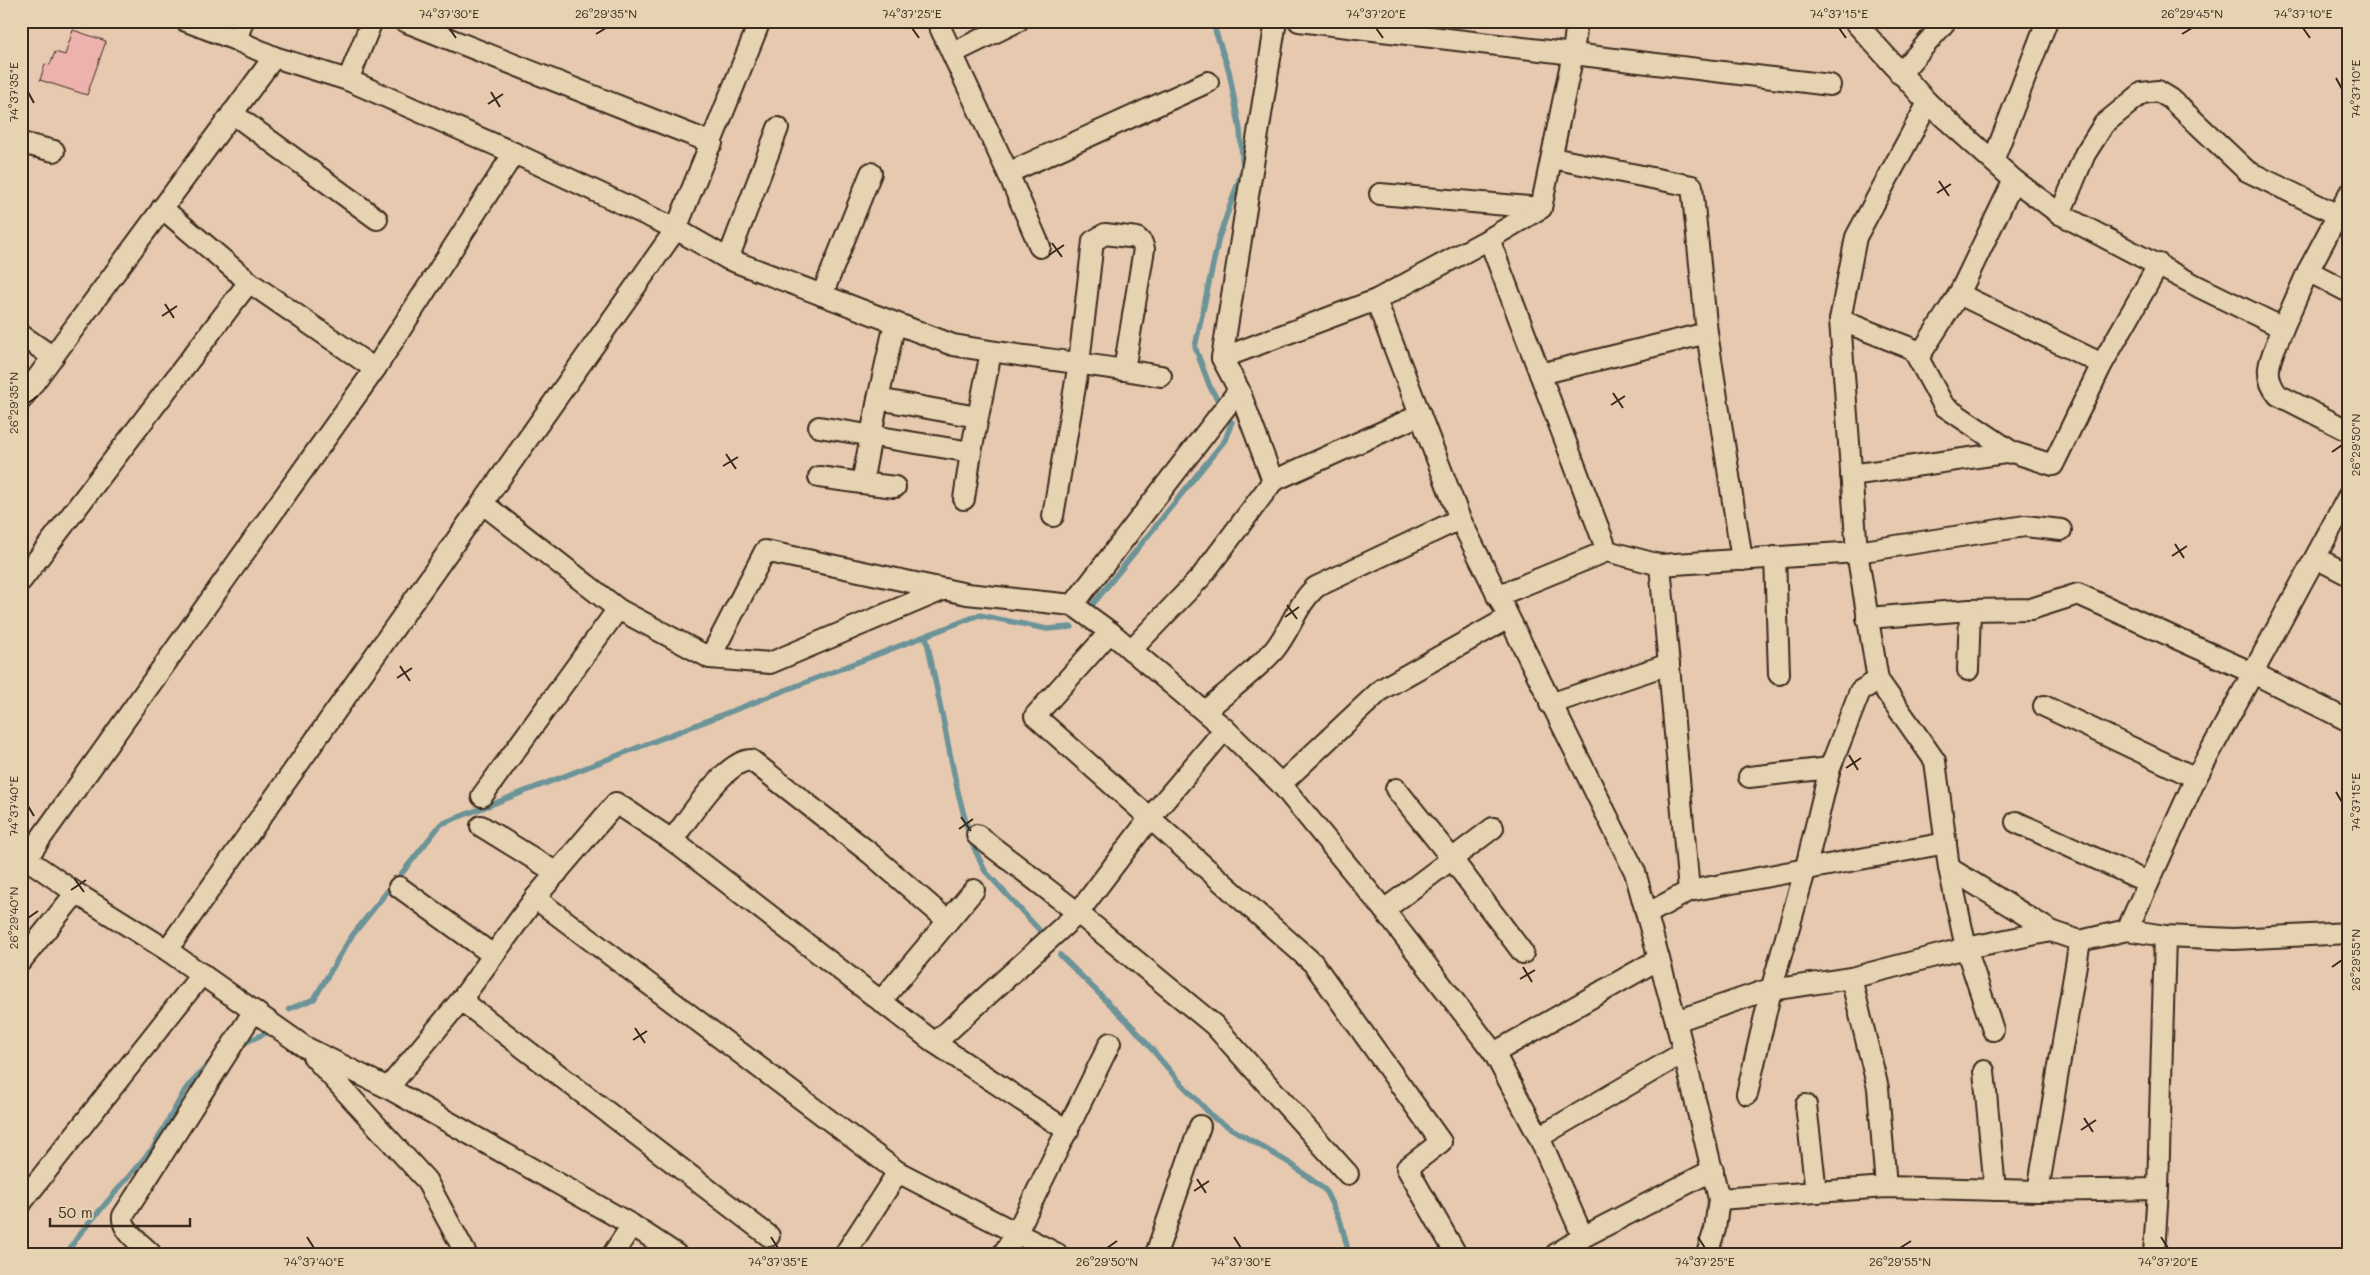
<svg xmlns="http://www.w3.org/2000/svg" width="2370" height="1275" viewBox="0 0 2370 1275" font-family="Mali,sans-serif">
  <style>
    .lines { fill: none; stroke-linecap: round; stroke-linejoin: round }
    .stream { stroke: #6c9498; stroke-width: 5.5 }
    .building { fill: #edb1ae; stroke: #3b2a1e }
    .street-casing { stroke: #3b2a1e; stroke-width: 24 }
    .street { stroke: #e5d3b1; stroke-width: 20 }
    .ticks { fill: none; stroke: #3b2a1e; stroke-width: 2 }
    .neatline { fill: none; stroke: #3b2a1e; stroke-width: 2 }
    .ticks-label { font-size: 12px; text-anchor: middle; fill: #3b2a1e }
  </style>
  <rect width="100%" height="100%" fill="#e7c9b0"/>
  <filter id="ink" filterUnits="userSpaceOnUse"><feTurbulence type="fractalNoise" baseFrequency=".02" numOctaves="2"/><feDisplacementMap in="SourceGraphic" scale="10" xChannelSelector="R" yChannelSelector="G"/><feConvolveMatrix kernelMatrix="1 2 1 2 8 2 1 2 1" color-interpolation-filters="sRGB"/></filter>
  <g filter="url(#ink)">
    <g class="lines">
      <!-- stream -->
      <g class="stream">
        <polyline points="1212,21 1229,71 1240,130 1243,169 1219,237 1195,347 1210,387 1219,402"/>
        <polyline points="1093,604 1225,440 1232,422"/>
        <polyline points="926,636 957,788 970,839 985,871 1043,934"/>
        <polyline points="1060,955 1133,1027 1177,1079 1215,1119 1291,1164 1325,1190 1341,1223 1349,1254"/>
        <polyline points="289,1009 314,999 351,937 441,824 979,615 1047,629 1072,627"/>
        <polyline points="240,1045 266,1033"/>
        <polyline points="66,1254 79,1235 153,1148 185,1090 213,1059"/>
      </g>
    </g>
    <!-- building -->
    <polygon class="building" points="73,30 106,41 87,95 40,80 45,64 50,65 55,52 65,55"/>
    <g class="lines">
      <defs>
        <g id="street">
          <path d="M186,21L236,40L274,57L348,80L514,153L676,229L728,259L953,345C1010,355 1067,361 1124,370L1144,249L1142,243L1137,238L1105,234L1093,241L1079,363L1053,516"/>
          <polyline points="404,21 712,143"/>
          <polyline points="937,21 1008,173 1040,247"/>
          <polyline points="1299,21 1830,85"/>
          <polyline points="1854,21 1928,103 2014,180 2060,214 2199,287 2283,328 2308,271 2349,194"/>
          <polyline points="236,40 243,21"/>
          <polyline points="953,53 1018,21"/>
          <polyline points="1900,74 1946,21"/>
          <polyline points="348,80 372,21"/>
          <polyline points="1928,103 1856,237 1840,320 1857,552 1878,680 1935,761 1949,868 1966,948 1993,1030"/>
          <polyline points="232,113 377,219"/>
          <polyline points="21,143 54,151"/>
          <polyline points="1552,158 1692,186 1707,333 1742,560"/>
          <polyline points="1993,161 2047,21"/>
          <polyline points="1008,173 1208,82"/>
          <polyline points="1380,194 1541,208"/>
          <polyline points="162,208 249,282 375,369"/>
          <polyline points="2060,214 2085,154 2104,124 2142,93 2158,91 2171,99 2247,171 2338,215"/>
          <polyline points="1489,239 1607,551"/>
          <polyline points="728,259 778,128"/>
          <polyline points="2308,271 2349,292"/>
          <polyline points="1959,294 2102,364"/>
          <polyline points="822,295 871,173"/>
          <polyline points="1376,300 1460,519 1635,872 1676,1021 1719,1199 1715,1229 1707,1254"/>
          <polyline points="1840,320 1913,349 1944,406 2012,452 2053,465 2102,364 2159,264"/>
          <polyline points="895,323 878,399 977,417"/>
          <path d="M2283,328C2274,353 2259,372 2278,395L2349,431"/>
          <polyline points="21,335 53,357"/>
          <polyline points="1222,358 1376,300 1489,239 1541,208 1573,54 1577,21"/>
          <polyline points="1918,358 1959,294 2014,180"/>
          <polyline points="1124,370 1161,376"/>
          <polyline points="1540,374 1707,333"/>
          <polyline points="878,399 862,483 895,487"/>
          <polyline points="21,400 274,57"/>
          <polyline points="819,427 971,452 991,352"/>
          <polyline points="1851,475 2012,452"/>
          <polyline points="819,477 862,483"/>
          <polyline points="1273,481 1239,390 1222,358 1276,21"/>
          <polyline points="964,499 971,452"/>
          <polyline points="482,503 618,609 710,658 770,663 945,589"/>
          <polyline points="1775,557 1779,674"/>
          <polyline points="2316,558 2349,575"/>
          <polyline points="1660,565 1689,891"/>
          <polyline points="21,581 249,282"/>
          <polyline points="1497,596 1607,551 1660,565 1857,552 2025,526 2061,530"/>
          <polyline points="1073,605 1110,632 1225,729 1281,784 1384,910 1494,1053 1539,1137 1583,1237 1713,1170"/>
          <polyline points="1867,618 1970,610 2031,609 2078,594 2253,673 2349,721"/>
          <polyline points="1110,632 1035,716 1313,963 1441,1142 1407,1168 1456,1254"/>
          <polyline points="1131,650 1201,577 1273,481 1420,415"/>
          <polyline points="710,658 765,551 967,594 1073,605 1239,390"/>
          <polyline points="1968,670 1970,610"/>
          <polyline points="1550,704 1669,664"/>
          <polyline points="2044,706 2196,778"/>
          <path d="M1205,711C1226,693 1258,669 1275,649C1291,629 1297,604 1316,587L1460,519"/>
          <polyline points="1749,777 1830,768"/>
          <polyline points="1281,784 1382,689 1508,618"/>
          <polyline points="1396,789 1452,859 1523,953"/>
          <polyline points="482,796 618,609"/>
          <polyline points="2016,822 2147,882"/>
          <polyline points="481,826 557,873"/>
          <polyline points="977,835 1078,913 1214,1025 1348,1174"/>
          <path d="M672,840C689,819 724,761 751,760L871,854L948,921"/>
          <polyline points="21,855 76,893 167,950 305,1047 388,1088 632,1225 676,1254"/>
          <polyline points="26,859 375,369 514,153"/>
          <polyline points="1949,868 2051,931"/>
          <polyline points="399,887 493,955"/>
          <polyline points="535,898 898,1172 1057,1254"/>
          <polyline points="1384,910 1493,828"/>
          <polyline points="1647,914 1689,891 1946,843"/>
          <polyline points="2127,930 2196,778 2349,495"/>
          <polyline points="167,950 676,229 760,21"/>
          <polyline points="21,961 76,893"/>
          <polyline points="1851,978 1878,1088 1886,1187"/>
          <polyline points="461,1000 769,1236"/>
          <polyline points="881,1001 974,890"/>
          <polyline points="1676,1021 1764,991 1851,978 1966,948 2051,931 2080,941 2127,930 2165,936 2234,939 2349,933"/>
          <polyline points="935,1043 1078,913 1149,819 1225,729"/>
          <polyline points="1494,1053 1659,959"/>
          <polyline points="313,1056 426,1180 466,1254"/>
          <polyline points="1984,1071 1995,1190"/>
          <polyline points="388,1088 461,1000 535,898 616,803 672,840 935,1043 1068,1131"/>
          <polyline points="1747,1094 1771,990 1805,871 1830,768 1860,691 1878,680"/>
          <polyline points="1806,1105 1816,1192"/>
          <polyline points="1539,1137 1683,1053"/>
          <polyline points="2158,1189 2165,936"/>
          <polyline points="2038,1191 2080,941"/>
          <polyline points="1719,1199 1886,1187 2038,1191 2158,1189 2154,1254"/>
          <polyline points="21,1203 202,974"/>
          <path d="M151,1254C142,1244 121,1231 123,1216L254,1011"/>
          <polyline points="613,1254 632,1225"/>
          <polyline points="845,1254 898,1172"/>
          <polyline points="1003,1254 1016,1234 1110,1043"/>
          <polyline points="1156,1254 1200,1126"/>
          <polyline points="1556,1254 1583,1237"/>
        </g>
      </defs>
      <!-- street casing -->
      <use href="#street" class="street-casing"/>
      <!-- street -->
      <use href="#street" class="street"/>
    </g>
  </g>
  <!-- ticks -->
  <path class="ticks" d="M449,28L456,38M912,28L919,38M1376,28L1383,38M1839,28L1846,38M2303,28L2310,38M596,34L606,28M2182,34L2192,28M2336,78L2342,89M28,92L34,103M491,92L500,107M488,104L503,94M1939,181L1949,196M1937,193L1951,184M1052,243L1062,257M1049,255L1064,245M165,304L174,318M162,316L177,306M1613,393L1623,408M28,403L38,396M1611,405L1625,396M2332,452L2342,445M726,454L736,469M723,466L738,457M2175,544L2184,558M2172,556L2187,546M1287,605L1297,619M1285,617L1299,607M400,666L410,681M397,678L412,668M1849,755L1858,770M1846,768L1861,758M2336,792L2342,802M28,806L34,816M961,817L971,831M959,829L973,819M74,878L84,892M71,890L86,880M28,918L38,911M1523,967L1532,982M2332,967L2342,960M1520,979L1535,970M635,1028L645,1043M633,1040L647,1031M2084,1118L2093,1132M2081,1130L2096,1120M1197,1179L1206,1193M1194,1191L1209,1181M307,1237L314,1248M771,1237L778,1248M1234,1237L1241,1248M1698,1237L1705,1248M2161,1237L2168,1248M1107,1248L1117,1241M1900,1248L1911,1241"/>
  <!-- margin -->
  <rect width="2370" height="1275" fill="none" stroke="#e5d3b1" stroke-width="55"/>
  <!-- scale -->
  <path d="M50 1218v8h140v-8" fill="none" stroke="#3b2a1e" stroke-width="2.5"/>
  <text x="58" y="1218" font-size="15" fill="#3b2a1e" stroke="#e5d3b1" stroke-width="4" paint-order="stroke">50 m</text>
  <rect x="28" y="28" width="2314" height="1220" class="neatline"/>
  <g class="ticks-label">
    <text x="449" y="18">74°37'30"E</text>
    <text x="606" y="18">26°29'35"N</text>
    <text x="912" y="18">74°37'25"E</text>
    <text x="1376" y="18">74°37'20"E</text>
    <text x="1839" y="18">74°37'15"E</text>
    <text x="2192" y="18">26°29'45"N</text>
    <text x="2303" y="18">74°37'10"E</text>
    <text transform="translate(2356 89) rotate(-90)" y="4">74°37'10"E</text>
    <text transform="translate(14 92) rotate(-90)" y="4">74°37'35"E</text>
    <text transform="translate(14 403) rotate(-90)" y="4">26°29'35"N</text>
    <text transform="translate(2356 445) rotate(-90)" y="4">26°29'50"N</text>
    <text transform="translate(2356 802) rotate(-90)" y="4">74°37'15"E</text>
    <text transform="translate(14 806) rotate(-90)" y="4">74°37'40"E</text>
    <text transform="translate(14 918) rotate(-90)" y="4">26°29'40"N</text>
    <text transform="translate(2356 960) rotate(-90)" y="4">26°29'55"N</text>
    <text x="314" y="1266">74°37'40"E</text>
    <text x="778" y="1266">74°37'35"E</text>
    <text x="1107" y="1266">26°29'50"N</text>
    <text x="1241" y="1266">74°37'30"E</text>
    <text x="1705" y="1266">74°37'25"E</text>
    <text x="1900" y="1266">26°29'55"N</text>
    <text x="2168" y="1266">74°37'20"E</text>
  </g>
</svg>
